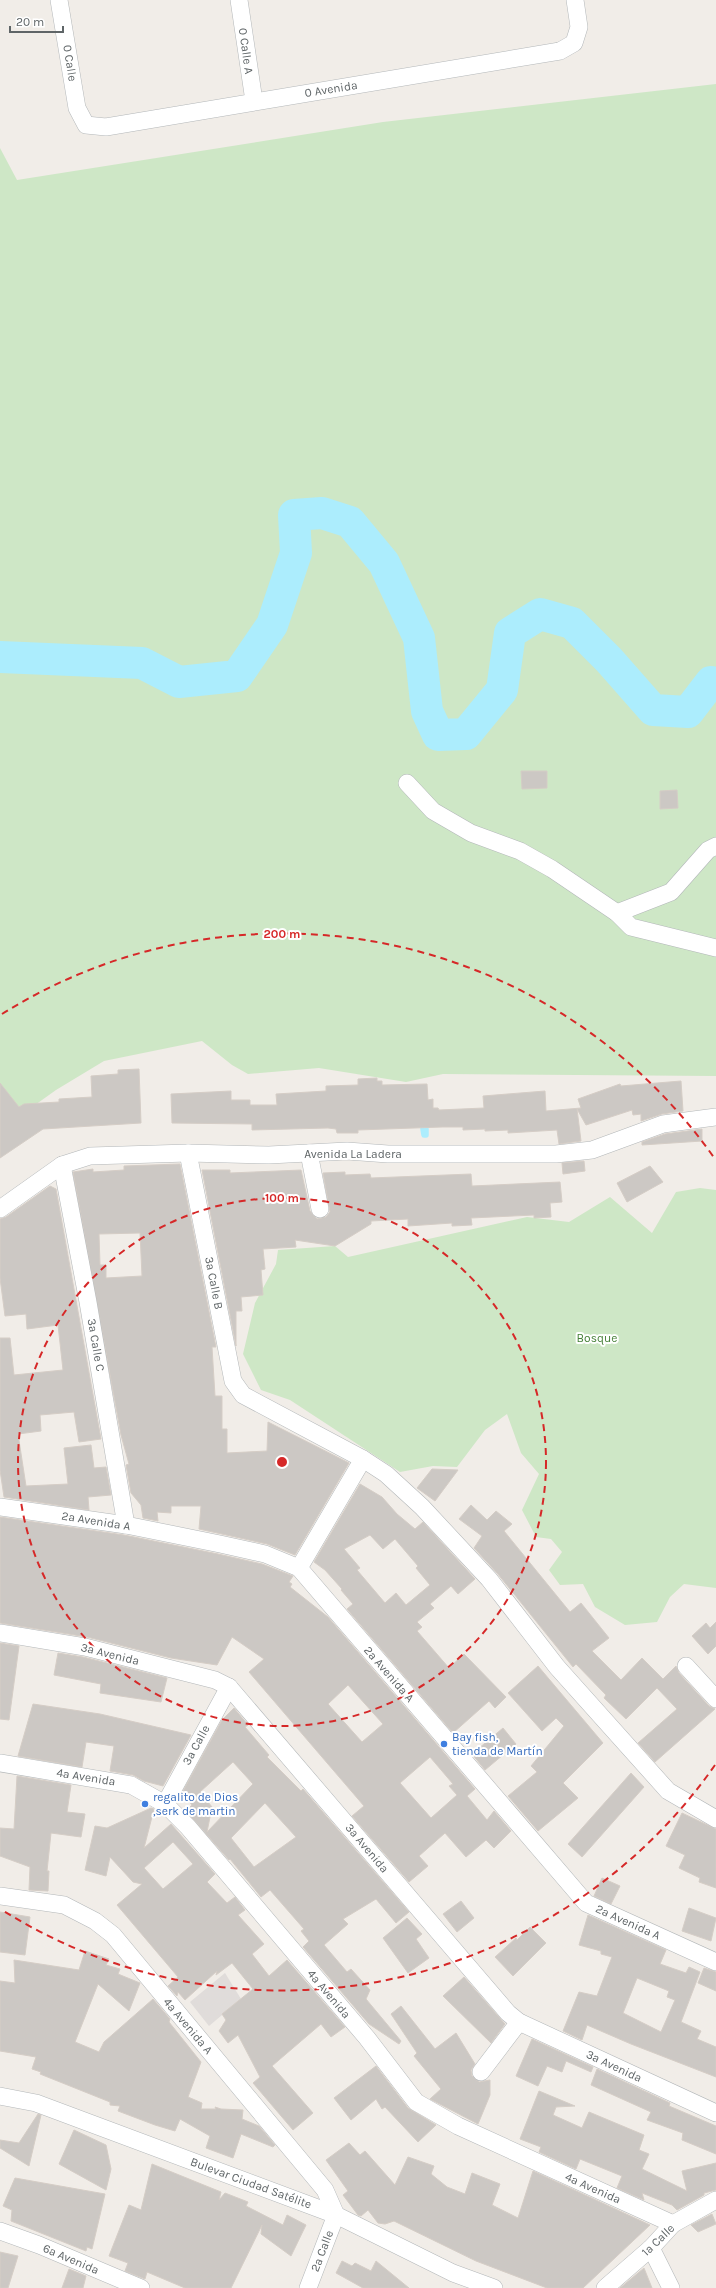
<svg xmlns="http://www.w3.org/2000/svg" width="716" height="2288" viewBox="0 0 716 2288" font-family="Karla,sans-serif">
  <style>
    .industrial { fill: #e0dcda }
    .green { fill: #cee7c6 }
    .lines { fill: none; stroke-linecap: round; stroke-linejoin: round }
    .stream { stroke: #acedfd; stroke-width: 5.5 }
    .river { stroke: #acedfd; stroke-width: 32 }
    .building { fill: #ccc8c4; stroke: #d5cdc6; fill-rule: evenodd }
    .minor-casing { stroke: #b3b7b9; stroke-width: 18 }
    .minor { stroke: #fff; stroke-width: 17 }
    .ring { fill: none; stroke: #d62828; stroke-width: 2; stroke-dasharray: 7 5 }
    .shop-dot { fill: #3f7fe0; stroke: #fff; stroke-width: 1.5 }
    .labels { text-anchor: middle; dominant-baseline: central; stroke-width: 4; stroke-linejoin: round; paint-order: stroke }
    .street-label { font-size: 12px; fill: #5f6567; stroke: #fff }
    .park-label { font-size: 12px; fill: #447f36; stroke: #fff }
    .shop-label { font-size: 12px; fill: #366cbe; stroke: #fff; text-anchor: start }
    .centre { fill: #d62828; stroke: #fff; stroke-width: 2 }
    .ring-label { font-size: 12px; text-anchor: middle; font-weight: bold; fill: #d62828; stroke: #fff; stroke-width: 4; stroke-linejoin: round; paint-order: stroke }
  </style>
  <rect width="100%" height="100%" fill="#f1ede8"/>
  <!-- industrial -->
  <polygon class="industrial" points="225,1973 241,1999 209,2026 190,2002"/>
  <!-- green -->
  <g class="green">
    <polygon points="716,84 716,1076 443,1074 406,1082 319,1068 248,1074 232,1065 202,1041 104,1061 56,1090 0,1130 0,148 17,180 383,122"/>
    <polygon points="700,1188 716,1190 716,1588 684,1584 670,1597 657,1622 625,1625 595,1607 583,1584 560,1585 549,1570 562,1552 551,1539 536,1537 522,1510 539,1474 521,1453 507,1414 485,1430 457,1467 433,1466 400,1472 290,1400 261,1390 243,1354 255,1303 276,1264 278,1250 335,1246 348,1257 527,1217 569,1222 610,1197 652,1233 676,1192"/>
  </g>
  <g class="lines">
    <!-- stream -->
    <polygon class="stream" points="423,1129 426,1129 426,1135 424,1135"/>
    <!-- river -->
    <polyline class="river" points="0,657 142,663 179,682 237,676 272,625 296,553 294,515 322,513 350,522 384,563 419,638 427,711 438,735 466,734 502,690 510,633 540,614 572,623 609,660 653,710 688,712 711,682 716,683"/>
  </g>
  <!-- building -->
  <g class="building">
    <polygon points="521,771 547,771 547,788 522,789"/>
    <polygon points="677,790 678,808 660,809 660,791"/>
    <polygon points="139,1069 141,1123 43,1129 0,1158 0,1083 19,1107 24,1104 59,1102 59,1099 92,1097 91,1076 118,1074 118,1070"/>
    <polygon points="377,1078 377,1081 382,1081 382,1085 427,1084 428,1100 433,1099 433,1108 438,1108 439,1110 484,1108 483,1096 545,1091 546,1111 581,1108 578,1099 620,1084 621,1086 681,1081 683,1111 662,1114 641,1121 641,1114 633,1115 632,1110 586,1125 577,1109 581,1141 559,1144 557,1130 508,1133 508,1130 485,1131 485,1129 463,1130 463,1127 442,1127 358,1130 358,1133 337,1133 336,1129 328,1128 252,1130 252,1124 172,1123 171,1094 231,1091 231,1100 250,1100 250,1105 277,1105 276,1094 326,1091 326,1086 358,1085 358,1079"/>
    <polygon points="702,1129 702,1141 642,1145 642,1142 665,1134"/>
    <polygon points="584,1161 585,1171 563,1174 562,1163"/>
    <path d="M180,1164L216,1347H212L215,1396H222V1429H227V1453L267,1451L268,1422L349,1463L295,1555L267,1544L199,1529L201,1506H171V1513L157,1512L158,1521L143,1518L141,1505L131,1493L126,1465L129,1464L121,1435L73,1172L93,1169V1172L124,1170V1166ZM140,1233L142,1276L106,1278V1265H100L99,1234Z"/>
    <polygon points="650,1166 663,1182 627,1202 617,1183"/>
    <polygon points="202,1170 230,1170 230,1173 301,1170 310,1211 317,1219 326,1217 330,1212 323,1173 345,1172 345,1175 370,1174 371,1178 471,1174 472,1186 560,1182 562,1202 550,1203 551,1217 534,1218 534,1215 471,1218 472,1225 452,1226 452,1223 408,1226 408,1219 371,1221 371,1224 335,1246 295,1240 296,1247 263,1249 265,1269 261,1270 263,1295 241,1297 242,1311 236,1311 236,1346"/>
    <polygon points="50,1186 56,1189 101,1439 79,1442 74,1412 40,1415 41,1431 18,1434 26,1486 68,1484 64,1448 91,1445 94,1468 106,1467 111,1495 88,1497 89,1510 4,1497 0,1470 0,1338 10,1338 14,1375 63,1370 58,1325 27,1329 26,1314 5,1316 0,1278 0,1219 6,1217"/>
    <polygon points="432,1469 458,1470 435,1501 417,1488"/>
    <path d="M360,1484L382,1497L397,1514L415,1529L423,1522L475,1579L458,1594L451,1586L430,1604L434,1608L417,1622L422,1627L417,1631L449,1668L464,1654L506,1697L495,1708L489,1701L453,1733L347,1609L353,1604L341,1590L342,1589L325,1570L314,1562ZM370,1535L383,1549L395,1539L418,1566L416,1568L430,1585L406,1605L396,1593L385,1603L357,1570L360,1568L344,1549Z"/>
    <polygon points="471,1505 487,1520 496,1511 512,1524 504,1531 570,1612 581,1603 609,1638 592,1651 621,1680 642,1658 663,1679 676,1666 679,1673 709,1706 715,1709 655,1762 638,1743 677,1709 657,1688 626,1719 604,1698 606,1695 576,1664 573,1667 497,1573 474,1548 482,1536 459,1519"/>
    <path d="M0,1517L124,1535L218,1554L262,1564L293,1576L289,1582L292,1584L290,1587L328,1617L475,1789L467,1796L487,1820L494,1811L511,1831L494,1848L486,1840L466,1857L445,1833L419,1856L428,1866L409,1882L352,1816L364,1806L249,1672L264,1659L232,1637L217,1665L171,1658L87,1637L0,1623ZM348,1685L383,1724L362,1742L328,1704ZM430,1757L453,1784L449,1786L457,1795L431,1818L400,1783Z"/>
    <polygon points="716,1622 716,1646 708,1654 692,1636 706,1623 710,1628"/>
    <polygon points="0,1643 19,1646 9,1720 0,1719"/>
    <polygon points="58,1653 83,1657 167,1678 161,1702 100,1693 101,1684 54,1675"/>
    <polygon points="538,1666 603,1743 563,1783 578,1798 538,1831 508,1796 537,1772 531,1766 564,1726 556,1718 542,1731 508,1693"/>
    <polygon points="33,1704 100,1714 191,1735 163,1786 144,1781 133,1775 110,1771 114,1746 86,1742 82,1767 18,1756"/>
    <path d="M234,1708L248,1725L245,1727L269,1755L267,1757L301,1791L303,1789L409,1912L396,1923L376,1899L343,1919L348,1924L324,1945L347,1972L351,1969L370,1990L366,1999L401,2041L399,2044L369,2024L303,1947L309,1941L301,1931L304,1929L270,1890L261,1897L230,1859L229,1860L186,1811L192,1805L183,1794L186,1792L183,1791L222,1720ZM233,1762L253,1784L207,1832L212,1807L200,1792ZM265,1803L296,1837L254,1867L231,1838Z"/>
    <polygon points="503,1728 516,1744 485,1770 472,1754"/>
    <polygon points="631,1773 644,1787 582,1857 568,1844"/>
    <polygon points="17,1776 71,1785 67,1812 85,1814 81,1837 51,1833 47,1871 49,1871 48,1891 29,1890 30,1867 0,1856 0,1828 14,1829"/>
    <path d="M151,1808L154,1809L144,1848L171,1824L215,1874L207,1882L227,1903L235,1897L245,1910L238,1915L264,1944L252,1954L269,1976L287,1960L345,2027L331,2037L321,2024L272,2066L313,2113L293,2130L253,2083L260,2077L238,2035L228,2043L219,2031L226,2020L222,2014L253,1989L232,1963L216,1975L217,1971L185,2000L178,1992L177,1996L168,1986L178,1977L117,1905L142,1884L133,1882L110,1857L106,1876L85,1870L95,1826L107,1828ZM173,1842L193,1864L163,1889L144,1868Z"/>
    <polygon points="682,1813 716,1829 716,1888 699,1882 700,1878 679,1868 685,1855 666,1846"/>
    <polygon points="602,1878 620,1886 611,1904 594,1896"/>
    <polygon points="461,1901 474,1918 457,1932 443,1914"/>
    <polygon points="689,1908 716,1918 711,1941 682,1931"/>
    <polygon points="0,1912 30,1917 25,1955 0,1952"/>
    <path d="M588,1915L666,1950L660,1964L686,1973L689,1967L700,1972L681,2022L701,2031L697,2039L716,2047V2077L631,2044L587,2025L582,2040L563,2031L579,1992L597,1996L612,1957L601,1954V1951L579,1945ZM637,1978L669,1991L667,1997L675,2000L661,2032L623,2013Z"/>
    <polygon points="407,1918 422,1934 416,1939 429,1958 408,1973 383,1938"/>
    <polygon points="530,1927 546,1943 513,1976 495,1957 516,1938 517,1940"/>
    <polygon points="85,1951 109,1959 106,1965 120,1969 118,1974 140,1983 129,2011 98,1984 75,2042 99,2052 104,2042 153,1999 170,2019 169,2022 201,2062 188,2097 202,2103 201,2109 216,2109 215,2107 221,2109 243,2110 242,2119 259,2126 275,2145 273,2147 241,2134 233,2158 206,2148 210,2136 180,2119 175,2131 155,2125 118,2111 120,2106 110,2105 110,2102 40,2074 41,2072 32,2069 36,2057 0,2051 0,1981 15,1983 14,1960 79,1970"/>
    <polygon points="704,1968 716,1972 716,1991 698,1983"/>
    <polygon points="464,1977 505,2024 491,2043 443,1996"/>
    <polygon points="401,2006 435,2049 456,2033 475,2064 471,2070 472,2076 479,2082 490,2080 490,2095 478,2124 430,2099 441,2089 414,2056 417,2053 391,2014"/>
    <polygon points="532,2039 593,2067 591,2072 566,2061 562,2072 547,2066 538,2086 516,2076"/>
    <polygon points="376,2066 408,2108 436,2125 418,2142 385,2107 382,2109 376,2099 351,2120 334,2098"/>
    <polygon points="597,2069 670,2103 669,2106 716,2126 716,2154 682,2140 683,2133 647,2120 651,2112 591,2085"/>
    <polygon points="539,2091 575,2106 556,2107 553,2115 582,2128 589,2112 644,2135 639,2150 649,2154 642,2169 687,2191 682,2171 716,2163 716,2190 704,2193 704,2195 677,2210 672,2205 642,2193 644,2200 617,2188 622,2176 580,2159 576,2169 539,2152 541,2147 520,2139"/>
    <polygon points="38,2114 41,2115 29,2166 0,2148 0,2140 19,2143"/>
    <polygon points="74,2130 106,2145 111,2169 106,2190 59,2164"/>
    <polygon points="349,2143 360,2155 365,2151 395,2185 408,2157 434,2166 431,2174 447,2187 465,2194 472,2173 500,2184 492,2205 518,2218 533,2171 650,2225 583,2288 547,2288 476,2261 394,2221 385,2224 378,2223 368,2210 361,2216 358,2215 343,2195 348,2191 326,2160"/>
    <polygon points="152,2164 221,2192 219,2200 225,2193 248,2202 246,2206 283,2225 287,2215 306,2225 291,2256 261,2234 262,2225 231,2288 185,2288 147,2272 145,2279 125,2271 128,2263 109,2256 129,2205 141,2210"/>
    <polygon points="15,2178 105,2194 92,2249 87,2247 86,2251 11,2221 12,2210 3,2206"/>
    <polygon points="712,2214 716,2224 698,2232 691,2225"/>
    <polygon points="0,2252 18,2256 8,2288 0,2288"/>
    <polygon points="342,2261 352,2266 355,2263 371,2271 376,2261 409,2288 363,2288 336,2273"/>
    <polygon points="644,2268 652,2288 620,2288"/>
    <polygon points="69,2269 86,2276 83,2288 62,2288"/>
  </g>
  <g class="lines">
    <defs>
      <g id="minor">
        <polyline points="59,0 77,108 86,125 106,127 560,51 574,43 579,27 575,0"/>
        <polyline points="239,0 254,101"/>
        <polyline points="407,783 433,811 471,833 520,851 552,869 617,913 631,927 716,948"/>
        <polyline points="617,913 671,892 708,850 716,846"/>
        <polyline points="188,1153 233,1381 243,1395 363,1459 386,1474 422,1507 489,1579 557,1667 668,1791 716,1819"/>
        <polyline points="309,1153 320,1209"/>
        <polyline points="62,1165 88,1302 126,1525"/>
        <polyline points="0,1209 62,1165 90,1156 188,1153 269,1155 347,1151 388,1154 556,1154 592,1150 663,1124 716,1117"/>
        <polyline points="0,1507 126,1525 220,1544 265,1554 299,1568 586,1903 716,1962"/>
        <polyline points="299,1568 363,1459"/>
        <polyline points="0,1633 85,1647 215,1680 229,1687 508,2013 519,2022 716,2113"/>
        <polyline points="686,1666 716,1699"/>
        <polyline points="0,1763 131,1785 165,1804 188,1827 367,2038 416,2102 458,2126 673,2224"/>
        <polyline points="165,1804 229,1687"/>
        <polyline points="0,1896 64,1905 95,1921 113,1935 325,2190 336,2215"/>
        <polyline points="481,2072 519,2022"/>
        <polyline points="0,2096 36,2103 336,2215 453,2273 494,2288"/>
        <polyline points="0,2231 39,2245 141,2288"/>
        <polyline points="651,2248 671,2288"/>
        <polyline points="308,2288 336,2215"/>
        <polyline points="605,2288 651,2248 673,2224 716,2200"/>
      </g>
    </defs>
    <!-- minor casing -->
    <use href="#minor" class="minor-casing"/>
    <!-- minor -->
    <use href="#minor" class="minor"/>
  </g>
  <!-- distance rings -->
  <g class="ring">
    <circle cx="282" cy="1462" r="264"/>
    <path d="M715 1765A528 528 0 0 1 2 1910M2 1014A528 528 0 0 1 715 1159"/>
  </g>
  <!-- markers -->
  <g class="shop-dot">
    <circle cx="444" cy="1744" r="4"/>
    <circle cx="145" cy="1804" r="4"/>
  </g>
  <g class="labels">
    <!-- street labels -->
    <g class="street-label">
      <text transform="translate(246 51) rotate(82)">0 Calle A</text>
      <text transform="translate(70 63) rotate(81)">0 Calle</text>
      <text transform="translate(331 89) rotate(-9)">0 Avenida</text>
      <text x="353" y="1154">Avenida La Ladera</text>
      <text transform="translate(214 1283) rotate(79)">3a Calle B</text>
      <text transform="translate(96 1345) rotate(80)">3a Calle C</text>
      <text transform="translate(96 1521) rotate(9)">2a Avenida A</text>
      <text transform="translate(110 1654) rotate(14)">3a Avenida</text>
      <text transform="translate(389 1674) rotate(49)">2a Avenida A</text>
      <text transform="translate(196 1745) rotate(-61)">3a Calle</text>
      <text transform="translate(86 1777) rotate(9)">4a Avenida</text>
      <text transform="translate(367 1848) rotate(50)">3a Avenida</text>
      <text transform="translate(628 1922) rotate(24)">2a Avenida A</text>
      <text transform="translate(329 1994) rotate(50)">4a Avenida</text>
      <text transform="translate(188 2026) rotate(50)">4a Avenida A</text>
      <text transform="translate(614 2066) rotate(25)">3a Avenida</text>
      <text transform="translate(251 2183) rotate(20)">Bulevar Ciudad Satélite</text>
      <text transform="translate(593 2188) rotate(24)">4a Avenida</text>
      <text transform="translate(658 2240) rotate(-44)">1a Calle</text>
      <text transform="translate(322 2251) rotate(-69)">2a Calle</text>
      <text transform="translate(71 2259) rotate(23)">6a Avenida</text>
    </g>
    <!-- park labels -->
    <g class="park-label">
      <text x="597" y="1338">Bosque</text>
    </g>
    <!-- shop labels -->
    <g class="shop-label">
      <text x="452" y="1737">Bay fish,<tspan x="452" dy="14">tienda de Martín</tspan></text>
      <text x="153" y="1797">regalito de Dios<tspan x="153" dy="14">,serk de martin</tspan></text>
    </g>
  </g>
  <circle cx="282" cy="1462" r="6" class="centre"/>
  <g class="ring-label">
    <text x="282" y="938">200 m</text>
    <text x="282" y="1202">100 m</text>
  </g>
  <!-- scale -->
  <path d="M10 26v6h53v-6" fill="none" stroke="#5f6567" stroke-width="2"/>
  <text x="16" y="26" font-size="12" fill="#5f6567" stroke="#ffffff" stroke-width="3" paint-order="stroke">20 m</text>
</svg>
